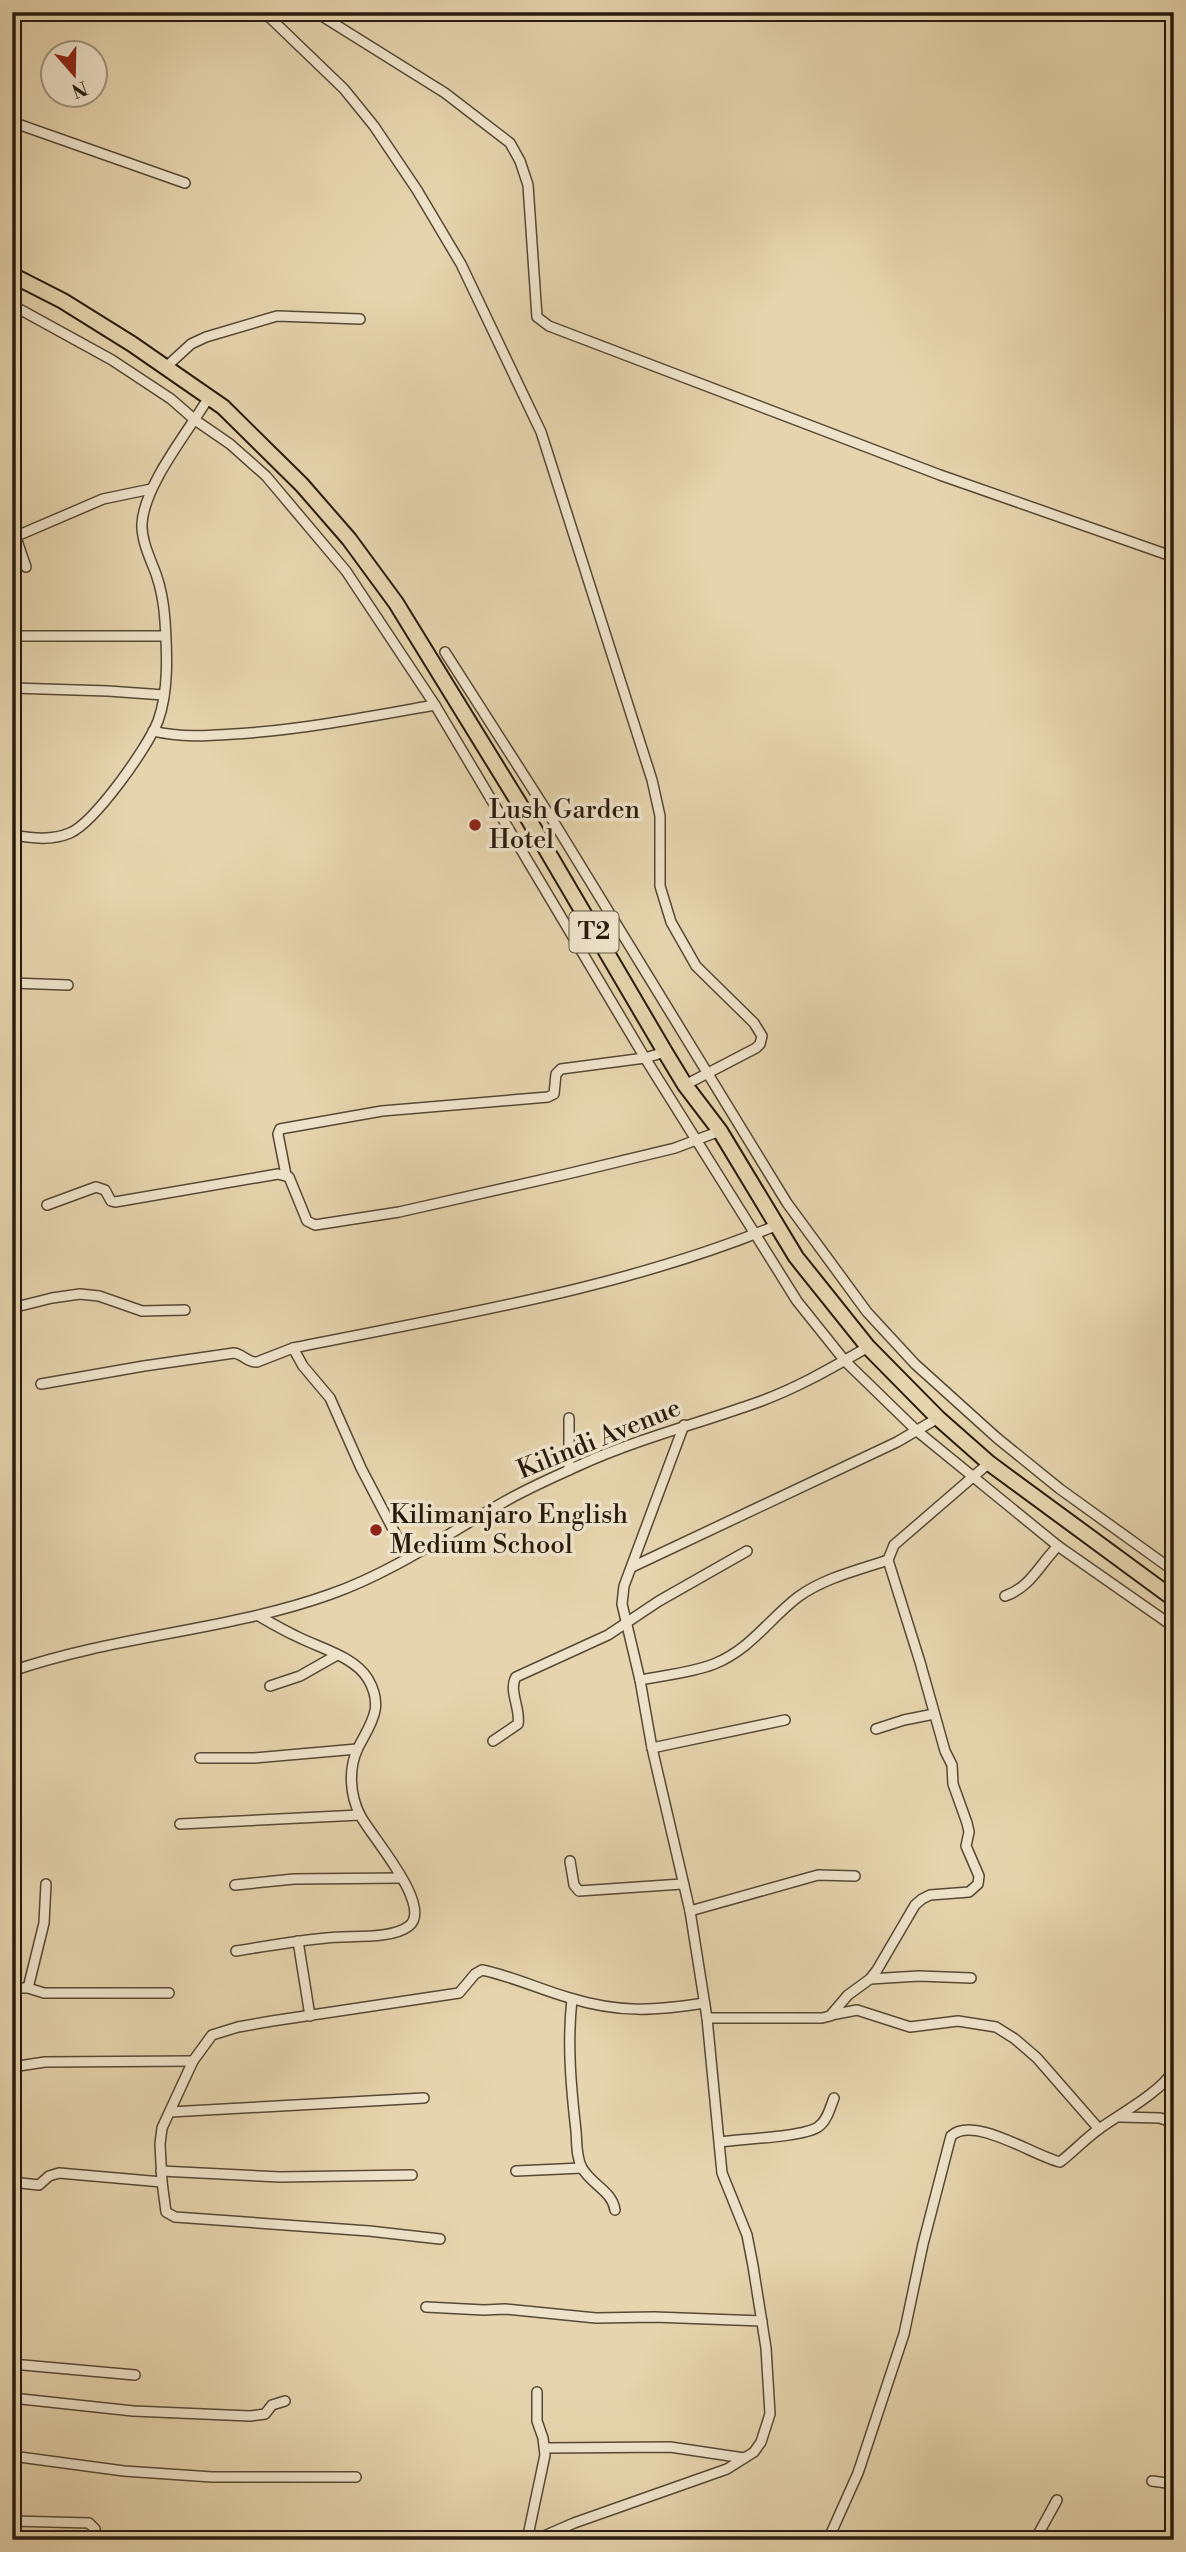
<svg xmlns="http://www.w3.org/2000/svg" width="1186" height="2552" viewBox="0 0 1186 2552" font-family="'Libre Bodoni',serif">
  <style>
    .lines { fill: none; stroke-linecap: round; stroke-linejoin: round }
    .minor-casing { stroke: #574934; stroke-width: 12 }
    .trunk-casing { stroke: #281b0c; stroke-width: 18 }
    .minor { stroke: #eee3ca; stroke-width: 9 }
    .trunk { stroke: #e5d4ad; stroke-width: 14 }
    .poi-dot { fill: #8f2418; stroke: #eee3ca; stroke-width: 2.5 }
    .labels { text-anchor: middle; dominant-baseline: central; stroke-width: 7; stroke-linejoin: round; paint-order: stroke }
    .shield { fill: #eee3ca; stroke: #635745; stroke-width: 2 }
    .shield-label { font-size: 24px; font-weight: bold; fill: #281b0c }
    .poi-label { font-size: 26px; fill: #281b0c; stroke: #eee3ca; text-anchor: start }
    .street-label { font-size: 26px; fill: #281b0c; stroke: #eee3ca }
  </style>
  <rect width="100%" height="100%" fill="#e5d4ad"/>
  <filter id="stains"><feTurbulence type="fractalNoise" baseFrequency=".00286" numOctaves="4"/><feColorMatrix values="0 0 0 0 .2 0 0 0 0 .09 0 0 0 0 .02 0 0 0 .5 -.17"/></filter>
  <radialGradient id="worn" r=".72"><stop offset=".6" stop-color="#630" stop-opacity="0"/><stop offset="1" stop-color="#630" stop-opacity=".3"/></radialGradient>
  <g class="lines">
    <defs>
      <g id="minor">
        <polyline points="264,12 344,89 374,126 417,190 461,264 541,432 652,780 660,816 660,886 671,922 696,966 754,1023 762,1036 760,1044 756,1048 685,1085"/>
        <polyline points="320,12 325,18 445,93 510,143 520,161 528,185 537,317 549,326 940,475 1174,557"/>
        <polyline points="12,122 185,183"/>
        <polyline points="12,305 112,360 171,399 195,420 230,444 266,476 346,571 435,705 645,1058 797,1301 845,1361 917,1431 1058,1546 1174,1627"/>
        <polyline points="166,367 191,344 206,337 277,316 360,319"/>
        <polyline points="12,526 26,567"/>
        <polyline points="12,538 103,499 151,489"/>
        <polyline points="12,636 165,636"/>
        <polyline points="445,652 555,824 787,1203 867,1312 915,1364 997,1438 1060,1489 1174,1571"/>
        <polyline points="12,688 108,691 164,695"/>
        <path d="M153,731C186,739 216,735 249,733C311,728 373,716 435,705"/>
        <path d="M12,835C32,838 51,841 70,833C95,822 148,747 158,721C169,691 167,652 165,621C164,606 161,588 156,574C150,558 141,540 142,523C145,484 188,432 209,397"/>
        <polyline points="12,983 68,985"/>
        <polyline points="286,1175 278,1134 280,1129 382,1111 548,1097 554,1094 556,1074 561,1069 645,1058 665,1052"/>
        <polyline points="47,1205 96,1187 105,1190 111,1201 115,1202 278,1174 289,1177 307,1221 315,1225 399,1212 567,1174 675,1148 720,1131"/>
        <polyline points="12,1308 52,1298 80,1294 99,1296 142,1311 185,1310"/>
        <polyline points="293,1348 303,1366 330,1398 361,1468 408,1558"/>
        <path d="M41,1384L144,1366L234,1353C243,1354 248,1363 257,1362L293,1348C455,1315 622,1289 775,1226"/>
        <polyline points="569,1418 569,1470"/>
        <polyline points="632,1567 897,1442 938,1418"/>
        <path d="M1005,1596C1031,1587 1039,1565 1058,1546"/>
        <path d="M12,1671C116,1635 228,1631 331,1594C393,1572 447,1534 504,1502C528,1488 554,1477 580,1465C635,1440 693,1425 750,1405C792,1391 830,1369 868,1347"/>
        <path d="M640,1680C665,1675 691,1673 714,1664C751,1649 769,1619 798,1597C824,1578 858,1570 888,1560"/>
        <polyline points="270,1686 300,1676 337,1655"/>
        <polyline points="876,1729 904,1720 934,1714"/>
        <path d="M493,1741L518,1724C521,1709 508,1690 516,1677L608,1635L659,1601L747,1551"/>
        <polyline points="652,1748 785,1720"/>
        <polyline points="200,1758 254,1758 357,1749"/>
        <polyline points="180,1824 360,1815"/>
        <polyline points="570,1861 574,1885 579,1891 682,1884"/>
        <polyline points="235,1885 294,1879 401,1878"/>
        <polyline points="690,1911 818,1875 855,1876"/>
        <polyline points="298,1941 310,2016"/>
        <path d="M236,1951C266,1946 296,1941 326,1938C348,1935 391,1940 409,1926C434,1906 370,1835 360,1815C350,1795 348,1769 358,1748C370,1724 385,1708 368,1679C354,1656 319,1648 296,1636C283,1630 271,1623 259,1616"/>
        <polyline points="870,1979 919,1976 971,1978"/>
        <polyline points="12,1988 28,1988 44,1993 169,1993"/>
        <polyline points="28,1988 44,1923 46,1884"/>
        <path d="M572,1999C567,2043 571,2087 576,2131C577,2143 576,2157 582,2168C592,2185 612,2191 615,2210"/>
        <polyline points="831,2015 857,2010 910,2027 958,2021 996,2027 1015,2039 1037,2058 1099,2129"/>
        <polyline points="707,2018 822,2018 830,2016 848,1995 870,1979 877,1970 915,1905 922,1899 930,1895 969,1892 978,1884 979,1876 966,1846 969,1832 967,1823 953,1784 952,1765 945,1751 920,1662 888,1560 894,1545 989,1463"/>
        <polyline points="12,2067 45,2062 193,2061"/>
        <polyline points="170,2112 424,2098"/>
        <polyline points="1120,2117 1160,2118 1174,2123"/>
        <path d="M720,2142C741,2139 803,2137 818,2127C827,2121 830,2108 834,2098"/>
        <polyline points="161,2171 280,2177 412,2175"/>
        <polyline points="516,2171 582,2168"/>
        <polyline points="12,2182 39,2185 49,2176 59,2173 162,2182"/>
        <path d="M440,2239L369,2231L175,2217L166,2212L162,2182L160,2144L162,2128L193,2061L212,2035L238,2027L272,2021L459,1993L475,1974L482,1970C512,1976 541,1990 570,1998C619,2013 654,2011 704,2003"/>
        <polyline points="426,2307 484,2310 505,2309 596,2318 654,2317 762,2321"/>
        <polyline points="1173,2362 1174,2362"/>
        <polyline points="12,2364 135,2375"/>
        <polyline points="12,2398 133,2411 250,2416 265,2414 272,2405 285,2401"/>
        <polyline points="546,2448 670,2447 744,2458"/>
        <polyline points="12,2456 124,2471 212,2477 356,2477"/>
        <polyline points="1152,2481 1174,2484"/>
        <polyline points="12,2521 89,2523 95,2529 95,2540"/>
        <polyline points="527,2540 545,2455 543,2438 537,2421 537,2392"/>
        <polyline points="535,2540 574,2523 727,2469 754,2452 761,2442 770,2414 766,2348 753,2266 747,2235 722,2173 707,2018 690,1911 652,1748 640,1680 622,1604 624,1586 684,1425"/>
        <path d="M828,2540L858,2473L904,2334L923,2244L951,2136C974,2115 1034,2156 1060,2162C1073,2152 1085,2139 1099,2129C1120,2114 1161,2092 1174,2070"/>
        <polyline points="1035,2540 1057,2500"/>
      </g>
      <polyline id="trunk" points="12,275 63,301 132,344 223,407 302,485 349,539 396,603 519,803 665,1052 685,1085 720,1131 796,1257 868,1347 938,1418 989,1463 1174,1599"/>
    </defs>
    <!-- minor casing -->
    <use href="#minor" class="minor-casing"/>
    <!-- trunk casing -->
    <use href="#trunk" class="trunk-casing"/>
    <!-- minor -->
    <use href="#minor" class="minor"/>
    <!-- trunk -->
    <use href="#trunk" class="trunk"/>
  </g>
  <!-- markers -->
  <g class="poi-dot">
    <circle cx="475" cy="825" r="7"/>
    <circle cx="376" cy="1530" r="7"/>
  </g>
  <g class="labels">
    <!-- shield labels -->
    <rect class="shield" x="569.5" y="911.5" width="49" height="41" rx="5"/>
    <g class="shield-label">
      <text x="594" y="932">T2</text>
    </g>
    <!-- poi labels -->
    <g class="poi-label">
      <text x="489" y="810">Lush Garden<tspan x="489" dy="30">Hotel</tspan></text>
      <text x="390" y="1515">Kilimanjaro English<tspan x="390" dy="30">Medium School</tspan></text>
    </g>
    <!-- street labels -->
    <g class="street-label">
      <text transform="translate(599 1439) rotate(-22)">Kilindi Avenue</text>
    </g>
  </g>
  <!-- margin -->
  <rect width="1186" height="2552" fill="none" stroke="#e5d4ad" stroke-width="42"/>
  <rect x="14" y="14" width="1158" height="2524" fill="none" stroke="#281b0c" stroke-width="3.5"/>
  <rect x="21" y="21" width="1144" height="2510" fill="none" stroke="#281b0c" stroke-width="2"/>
  <!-- north arrow -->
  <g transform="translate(74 74) rotate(160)"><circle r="33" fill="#eee3ca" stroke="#9f937e" stroke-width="2"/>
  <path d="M0-5L12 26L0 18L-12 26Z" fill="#8f2418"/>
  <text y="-10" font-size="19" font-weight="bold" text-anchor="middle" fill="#281b0c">N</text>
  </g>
  <rect width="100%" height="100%" filter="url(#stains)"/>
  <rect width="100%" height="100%" fill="url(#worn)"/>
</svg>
